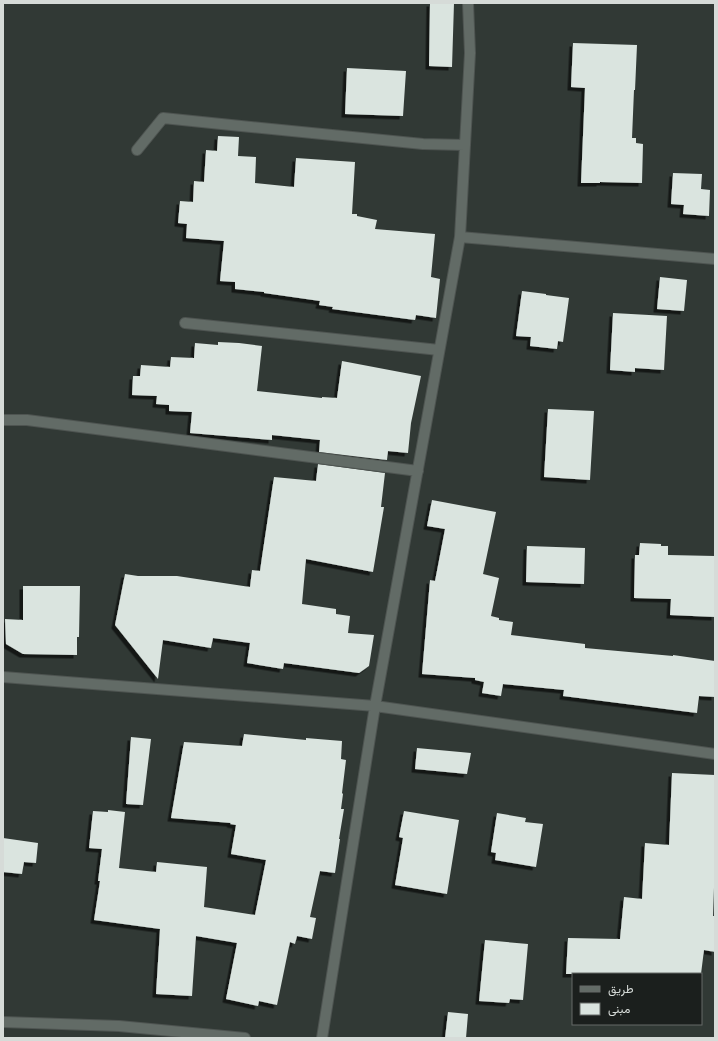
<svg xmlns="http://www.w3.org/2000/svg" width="718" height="1041" font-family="Karla,Vazirmatn,sans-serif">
<defs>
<filter id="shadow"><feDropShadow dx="-3.5" dy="3.5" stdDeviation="0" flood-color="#0009"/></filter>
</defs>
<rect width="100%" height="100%" fill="#313935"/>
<path fill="#dae4df" filter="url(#shadow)" d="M 430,3 L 454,3 L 452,67 L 429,66 Z
M 573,43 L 637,45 L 635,90 L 634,90 L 632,138 L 636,138 L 636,143 L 643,144 L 642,183 L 600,182 L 600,183 L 581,183 L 585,88 L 571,87 Z
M 347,68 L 406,71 L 403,116 L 345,114 Z
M 218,136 L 239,137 L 238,156 L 256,157 L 255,183 L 294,187 L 296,158 L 355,162 L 352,214 L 357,214 L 357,216 L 377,220 L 375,229 L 435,234 L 431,277 L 440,279 L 436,318 L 416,315 L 415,320 L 332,309 L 333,307 L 319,305 L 320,301 L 264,293 L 264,292 L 235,289 L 235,282 L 220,281 L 224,241 L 186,238 L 187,224 L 178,223 L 180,201 L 193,202 L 194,181 L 204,182 L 206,150 L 217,151 Z
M 673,173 L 702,174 L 701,189 L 710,190 L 709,216 L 683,214 L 684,205 L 671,204 Z
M 660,277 L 687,280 L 684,311 L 657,309 Z
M 522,291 L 546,294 L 546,295 L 569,298 L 563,342 L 558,341 L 557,349 L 530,346 L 531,337 L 516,336 Z
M 613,313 L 667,316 L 664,370 L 635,368 L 635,372 L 610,370 Z
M 218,342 L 239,343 L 262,346 L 257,391 L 322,398 L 322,397 L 337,398 L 342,361 L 421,376 L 411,423 L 408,453 L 388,451 L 387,460 L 319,452 L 320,440 L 272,435 L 272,440 L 190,433 L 192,412 L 169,411 L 169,405 L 156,404 L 157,396 L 132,395 L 133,376 L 140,376 L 141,365 L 170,367 L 171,357 L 194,358 L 195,343 L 218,345 Z
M 548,409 L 594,411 L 590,480 L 544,477 Z
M 318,464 L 385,473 L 381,507 L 384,507 L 373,572 L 306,559 L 302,604 L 336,609 L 336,614 L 350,616 L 348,633 L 374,635 L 369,666 L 359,673 L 284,663 L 283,669 L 247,663 L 250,643 L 213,638 L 211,648 L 163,640 L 158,679 L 115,625 L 125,574 L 138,576 L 177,576 L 250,587 L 252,570 L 260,571 L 262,557 L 274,477 L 316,481 Z
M 432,500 L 496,512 L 483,574 L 499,578 L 491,616 L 499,618 L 499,620 L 513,622 L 511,635 L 585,644 L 585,648 L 673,656 L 673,655 L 715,661 L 715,697 L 699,696 L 697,713 L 563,696 L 564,690 L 503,684 L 501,696 L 482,693 L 484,682 L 475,680 L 475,678 L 422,674 L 430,580 L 435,581 L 445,529 L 427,526 Z
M 640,543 L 661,544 L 661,546 L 668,546 L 668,555 L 715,556 L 715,617 L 670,615 L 671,599 L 634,598 L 635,555 L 639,555 Z
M 527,546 L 585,548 L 584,584 L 526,582 Z
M 23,586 L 80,586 L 79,637 L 77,637 L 77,655 L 23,654 L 6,644 L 5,619 L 23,620 Z
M 244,734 L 306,740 L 306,738 L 342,741 L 341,759 L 346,760 L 342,793 L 343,794 L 341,809 L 344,809 L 339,839 L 340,839 L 335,873 L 320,871 L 310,917 L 316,918 L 312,939 L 297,936 L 295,944 L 290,942 L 277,1005 L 259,1001 L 258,1006 L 226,999 L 237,943 L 196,936 L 192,996 L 156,994 L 160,929 L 94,920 L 100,881 L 98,881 L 102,849 L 89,848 L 93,811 L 108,812 L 108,810 L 125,812 L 119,868 L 156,872 L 157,862 L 207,867 L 204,907 L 255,915 L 266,860 L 231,854 L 236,825 L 230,824 L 231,823 L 171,818 L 184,742 L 242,746 Z
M 131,737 L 151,739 L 143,805 L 126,804 Z
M 417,748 L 471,753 L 467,774 L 415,769 Z
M 672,773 L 715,775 L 715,859 L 713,916 L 715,916 L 715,952 L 704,950 L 701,974 L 566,974 L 568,938 L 620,939 L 624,897 L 642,899 L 645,843 L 669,845 Z
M 404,811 L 459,820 L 447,894 L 395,885 L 403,838 L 399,837 Z
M 497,813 L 526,818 L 525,822 L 543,824 L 536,867 L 495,860 L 496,853 L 491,852 Z
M 3,838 L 38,843 L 36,863 L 24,862 L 22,874 L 3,872 Z
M 485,940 L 528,944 L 523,1000 L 510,999 L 509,1003 L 479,1001 Z
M 448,1012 L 468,1014 L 466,1038 L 445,1038 Z"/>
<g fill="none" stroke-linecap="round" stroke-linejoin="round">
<defs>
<path id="minor" d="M 137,150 L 163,118 L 231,125 L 423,144 L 465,145
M 460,237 L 715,259
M 185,323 L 439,350
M 3,420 L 27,420 L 418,471
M 3,677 L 375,706 L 715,754
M 3,1022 L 119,1026 L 245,1038
M 322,1038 L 375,706 L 460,237 L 470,53 L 468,3"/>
</defs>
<use href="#minor" stroke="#4e5451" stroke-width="12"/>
<use href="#minor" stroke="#626b66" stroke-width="10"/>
</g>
<rect width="718" height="1041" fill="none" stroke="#d6dbd8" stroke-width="8"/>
<rect x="572" y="973" width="130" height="52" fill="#1b1f1d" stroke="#666a68"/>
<rect x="580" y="986" width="20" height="6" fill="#626b66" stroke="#666a68"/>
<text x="608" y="993" font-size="12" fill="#d6dbd8">طريق</text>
<rect x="580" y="1003" width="20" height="12" fill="#dae4df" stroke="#666a68"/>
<text x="608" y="1013" font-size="12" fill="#d6dbd8">مبنى</text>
</svg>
